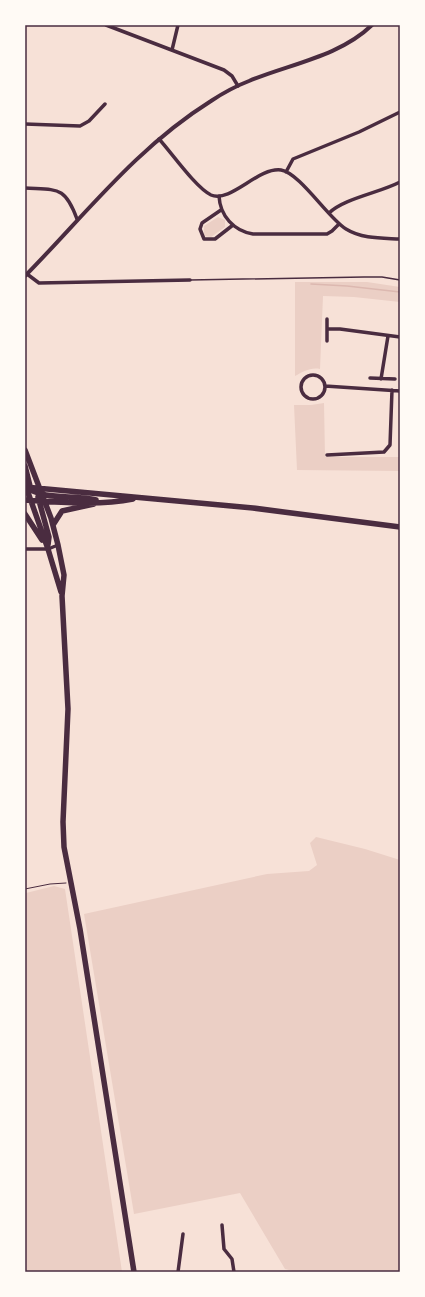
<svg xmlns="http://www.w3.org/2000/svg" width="425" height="1297" font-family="'PT Serif',serif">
<rect width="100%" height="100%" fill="#f7e1d7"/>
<path fill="#ebcfc5" d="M 218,217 L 225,220 L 225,227 L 211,237 L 204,236 L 204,226 Z
M 295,282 L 367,282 L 400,287 L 400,302 L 354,297 L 323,296 L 320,369 C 310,367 303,372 295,376 Z
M 324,403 L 325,457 L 400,457 L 400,471 L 297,470 L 294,405 L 311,405 Z
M 316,837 L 365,849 L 400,860 L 400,1272 L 297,1272 L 285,1269 L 240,1193 L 134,1214 L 84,914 L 267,874 L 309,871 L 317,865 L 310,843 Z
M 54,886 L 65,889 L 122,1272 L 25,1272 L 25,890 L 26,893 Z"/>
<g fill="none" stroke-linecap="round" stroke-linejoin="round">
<path stroke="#dcb8b0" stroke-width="1.5" d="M 311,284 L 347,286 L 400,292"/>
<path stroke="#4a2c40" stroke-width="1" d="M 25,889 L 50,884 L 66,883"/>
<path stroke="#4a2c40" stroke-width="1.5" d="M 190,280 L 364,277 L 382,277 L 400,280"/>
<path stroke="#4a2c40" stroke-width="3.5" d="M 106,25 L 224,70 L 232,76 L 238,86
M 172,50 L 178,25
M 25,124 L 80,126 L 89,121 L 105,104
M 159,139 C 171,152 196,188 211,195 C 231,203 258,167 281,170 C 300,173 328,218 346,229 C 362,239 382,238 400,239
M 286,172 L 293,159 L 359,132 L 400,112
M 25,188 C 58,190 65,186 77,219
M 219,196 C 220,216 234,231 253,234 L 327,234 L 332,231 L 339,224
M 221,210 L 202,223 L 200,229 L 204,239 L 215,239 L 233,225
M 329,213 C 345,198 379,193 400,182
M 27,274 L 39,283 L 190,280
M 327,319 L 327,341
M 327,329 L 340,329 L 400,337
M301 387a12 12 0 1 1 24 0a12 12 0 1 1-24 0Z
M 370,378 L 395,379
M 381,379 L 388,336
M 325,386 L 400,391
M 327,455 L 384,452 L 390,445 L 392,390
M 25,549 L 48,549 L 58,545
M 222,1225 L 224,1249 L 232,1259 L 234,1272
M 178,1272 L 183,1234"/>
<path stroke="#4a2c40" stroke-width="4" d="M 25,276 C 86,214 136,148 211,101 C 223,93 236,86 249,81 C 289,64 339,57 372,25"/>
<path stroke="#4a2c40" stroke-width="5.5" d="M 25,450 L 51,518 L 58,545 L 64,575 L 62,596 L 68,709 L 63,822 L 64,847 L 80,929 L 134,1272
M 25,466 L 31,490
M 25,484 L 48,549 L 61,592
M 25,487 L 253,508 L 400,527
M 26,487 C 45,501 74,494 96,500
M 38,497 L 49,537 L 48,545
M 25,500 C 60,502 98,506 133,499
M 25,514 L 42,540
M 53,525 L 62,511 L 94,504"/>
</g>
<rect width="425" height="1297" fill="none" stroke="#fffaf5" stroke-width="52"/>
<rect x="26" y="26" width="373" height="1245" fill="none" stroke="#4a2c40" stroke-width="1.5"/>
</svg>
